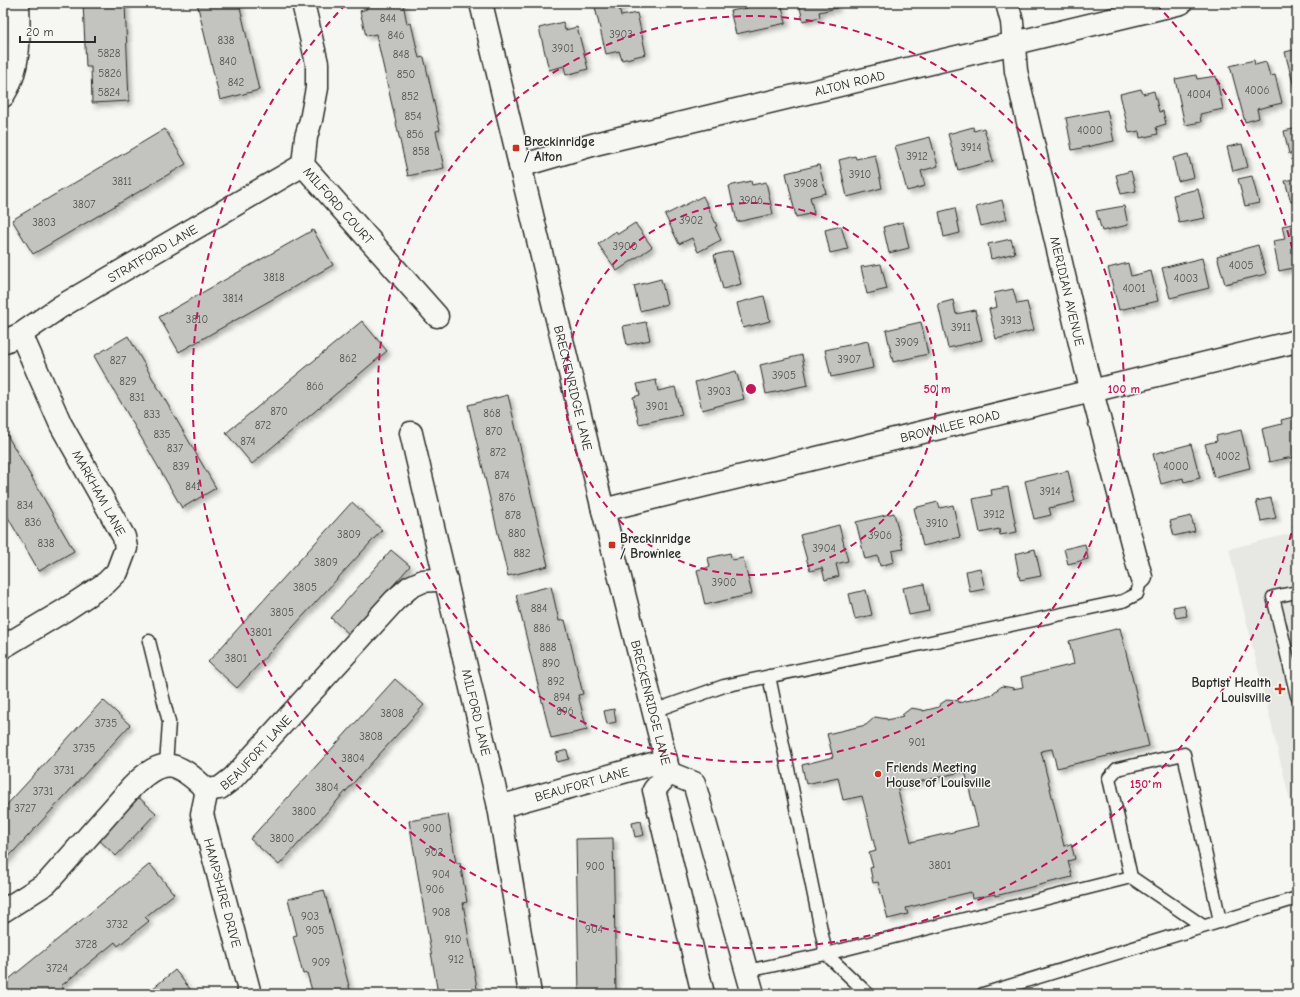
<svg xmlns="http://www.w3.org/2000/svg" width="1300" height="997" font-family="'Comic Neue',sans-serif">
<defs>
<filter id="shadow"><feDropShadow dx="3.5" dy="3.5" stdDeviation="2" flood-color="#0004"/></filter>
</defs>
<rect width="100%" height="100%" fill="#f6f6f2"/>
<filter id="ink" filterUnits="userSpaceOnUse"><feTurbulence type="fractalNoise" baseFrequency=".025" numOctaves="2"/><feDisplacementMap in="SourceGraphic" scale="8" xChannelSelector="R" yChannelSelector="G"/><feConvolveMatrix kernelMatrix="1 2 1 2 8 2 1 2 1" color-interpolation-filters="sRGB"/></filter>
<g filter="url(#ink)">
<path fill="#e7e7e3" d="M 1297,532 L 1297,830 L 1229,549 Z"/>
<path fill="#c3c3c0" stroke="#2b2b2b" fill-rule="evenodd" filter="url(#shadow)" d="M 83,3 L 125,3 L 129,101 L 92,103 L 91,67 L 86,67 Z
M 197,3 L 239,3 L 259,90 L 220,100 Z
M 365,3 L 403,3 L 407,24 L 411,23 L 419,58 L 424,57 L 440,130 L 436,131 L 444,168 L 408,176 L 376,34 L 366,36 L 360,11 L 367,9 Z
M 594,3 L 624,3 L 624,6 L 619,7 L 621,16 L 637,13 L 646,54 L 622,60 L 619,51 L 606,54 Z
M 746,3 L 781,3 L 786,23 L 736,34 L 730,11 L 747,8 Z
M 799,3 L 835,3 L 837,8 L 819,12 L 820,17 L 803,21 Z
M 563,22 L 565,30 L 577,27 L 588,69 L 566,75 L 564,66 L 549,70 L 539,28 Z
M 1297,49 L 1297,91 L 1295,91 L 1285,52 Z
M 1254,60 L 1255,65 L 1266,62 L 1270,76 L 1275,75 L 1282,103 L 1257,109 L 1259,118 L 1245,122 L 1230,66 Z
M 1196,75 L 1197,79 L 1216,76 L 1223,109 L 1200,114 L 1201,122 L 1185,125 L 1175,79 Z
M 1141,89 L 1143,94 L 1154,91 L 1159,112 L 1163,111 L 1166,124 L 1156,127 L 1158,134 L 1140,138 L 1139,131 L 1129,133 L 1120,94 Z
M 1107,110 L 1114,141 L 1072,150 L 1066,118 Z
M 973,127 L 974,131 L 984,128 L 993,161 L 958,170 L 948,134 Z
M 1297,128 L 1297,153 L 1289,154 L 1284,131 Z
M 165,129 L 186,164 L 33,254 L 12,220 Z
M 930,137 L 938,166 L 921,171 L 925,186 L 907,191 L 895,146 Z
M 1242,144 L 1248,167 L 1233,171 L 1227,147 Z
M 1188,154 L 1194,177 L 1178,181 L 1173,158 Z
M 875,155 L 882,188 L 847,197 L 839,160 L 855,156 L 856,159 Z
M 819,165 L 826,193 L 810,197 L 814,213 L 796,217 L 786,173 Z
M 1131,171 L 1136,191 L 1121,194 L 1116,175 Z
M 1252,176 L 1259,203 L 1245,206 L 1238,179 Z
M 1297,178 L 1297,201 L 1291,202 L 1285,181 Z
M 751,181 L 752,185 L 766,182 L 773,214 L 737,222 L 729,186 Z
M 1198,189 L 1205,218 L 1179,223 L 1173,195 Z
M 703,196 L 717,226 L 715,227 L 721,240 L 698,252 L 692,238 L 679,244 L 665,215 Z
M 1002,200 L 1007,219 L 981,226 L 976,207 Z
M 1124,206 L 1128,225 L 1102,231 L 1096,211 Z
M 955,208 L 960,233 L 944,237 L 939,212 Z
M 903,222 L 909,248 L 889,253 L 883,227 Z
M 635,223 L 652,247 L 617,271 L 598,244 L 616,231 L 618,234 Z
M 1297,223 L 1297,267 L 1279,271 L 1273,241 L 1285,239 L 1282,226 Z
M 841,226 L 848,249 L 830,253 L 825,230 Z
M 313,230 L 333,265 L 179,352 L 159,317 Z
M 1011,239 L 1015,253 L 991,259 L 988,244 Z
M 1258,245 L 1266,274 L 1225,284 L 1217,256 Z
M 732,251 L 741,284 L 723,289 L 714,255 Z
M 1202,258 L 1209,288 L 1170,298 L 1162,268 Z
M 1128,263 L 1131,276 L 1151,271 L 1158,301 L 1119,310 L 1108,268 Z
M 881,264 L 887,289 L 867,294 L 861,267 Z
M 661,279 L 667,304 L 640,311 L 634,286 Z
M 1013,289 L 1017,304 L 1027,302 L 1034,330 L 996,339 L 989,309 L 997,307 L 994,293 Z
M 764,296 L 770,321 L 743,328 L 737,303 Z
M 953,300 L 956,314 L 975,310 L 982,340 L 948,348 L 938,304 Z
M 362,321 L 387,351 L 252,464 L 226,433 Z
M 646,322 L 650,340 L 627,345 L 623,326 Z
M 921,322 L 928,354 L 893,362 L 886,330 Z
M 128,336 L 216,488 L 182,508 L 94,356 Z
M 868,341 L 873,368 L 831,377 L 825,350 Z
M 802,355 L 808,385 L 766,394 L 760,365 Z
M 736,371 L 744,399 L 702,410 L 695,382 Z
M 656,380 L 658,391 L 675,387 L 682,415 L 639,424 L 633,397 L 640,395 L 637,384 Z
M 508,395 L 548,566 L 508,576 L 468,405 Z
M 1297,416 L 1297,456 L 1269,462 L 1262,429 L 1282,424 L 1281,420 Z
M 3,428 L 74,551 L 39,571 L 3,509 Z
M 1241,430 L 1250,468 L 1214,477 L 1205,444 L 1217,441 L 1216,436 Z
M 1191,444 L 1200,478 L 1184,482 L 1183,478 L 1161,484 L 1153,454 Z
M 1068,471 L 1075,502 L 1049,508 L 1051,515 L 1034,519 L 1025,481 Z
M 1008,487 L 1017,532 L 1000,535 L 999,529 L 980,533 L 973,499 L 992,495 L 991,490 Z
M 1271,498 L 1276,518 L 1261,521 L 1256,501 Z
M 352,502 L 382,530 L 237,688 L 208,662 Z
M 938,502 L 940,508 L 953,505 L 960,537 L 923,546 L 914,508 Z
M 894,513 L 903,549 L 892,551 L 894,562 L 880,566 L 878,556 L 865,559 L 856,522 Z
M 1191,516 L 1195,531 L 1174,536 L 1170,521 Z
M 839,525 L 848,561 L 836,564 L 839,576 L 825,580 L 822,568 L 810,571 L 800,535 Z
M 1085,544 L 1088,559 L 1068,564 L 1064,549 Z
M 1035,549 L 1041,576 L 1020,580 L 1015,554 Z
M 391,550 L 410,566 L 350,635 L 331,618 Z
M 730,553 L 732,560 L 743,558 L 752,594 L 705,605 L 697,570 L 710,567 L 708,558 Z
M 980,568 L 985,589 L 970,592 L 966,571 Z
M 924,584 L 929,611 L 909,615 L 903,588 Z
M 551,586 L 559,621 L 565,620 L 583,694 L 578,695 L 587,730 L 551,738 L 516,595 Z
M 866,590 L 872,615 L 855,619 L 849,594 Z
M 1184,605 L 1187,616 L 1176,618 L 1173,607 Z
M 1120,628 L 1149,746 L 1057,768 L 1052,749 L 1041,751 L 1064,846 L 1071,844 L 1075,859 L 1068,861 L 1072,877 L 995,896 L 995,894 L 972,899 L 971,892 L 906,908 L 908,914 L 888,919 L 878,882 L 873,883 L 870,868 L 873,867 L 869,853 L 876,851 L 862,796 L 843,800 L 838,777 L 806,784 L 802,765 L 833,757 L 827,734 L 866,725 L 875,717 L 887,719 L 887,720 L 903,716 L 902,715 L 911,708 L 923,710 L 923,711 L 939,707 L 939,705 L 948,699 L 959,701 L 959,703 L 993,694 L 993,693 L 1002,686 L 1013,688 L 1013,689 L 1023,687 L 1021,677 L 1074,664 L 1069,641 ZM 965,771 L 978,826 L 911,842 L 897,787 Z
M 395,679 L 424,705 L 279,865 L 250,839 Z
M 103,700 L 130,725 L 3,863 L 3,809 Z
M 614,709 L 616,722 L 607,724 L 604,711 Z
M 567,750 L 569,759 L 557,762 L 556,753 Z
M 136,795 L 156,813 L 116,856 L 97,838 Z
M 448,814 L 456,863 L 460,863 L 467,902 L 463,903 L 478,994 L 438,994 L 409,821 Z
M 641,821 L 644,835 L 635,837 L 632,823 Z
M 613,838 L 616,994 L 579,994 L 576,839 Z
M 150,864 L 174,894 L 145,917 L 149,921 L 118,946 L 115,942 L 61,986 L 64,989 L 58,994 L 3,994 L 3,984 Z
M 324,890 L 351,994 L 313,994 L 307,973 L 303,974 L 293,936 L 297,935 L 288,899 Z
M 175,970 L 194,994 L 146,994 Z"/>
<g fill="none" stroke-linecap="round" stroke-linejoin="round">
<defs>
<path id="lane" d="M 1297,592 L 1273,597 L 1297,696
M 149,641 L 169,722 L 166,765
M 653,711 L 724,686 L 1123,601 L 1137,594 L 1141,577
M 1131,877 L 1109,778 L 1117,769 L 1184,754 L 1220,921
M 826,954 L 1131,877 L 1203,926
M 826,954 L 868,994
M 747,971 L 826,954 L 769,676
M 983,994 L 1297,898"/>
<g id="street">
<path id="s1" d="M 303,3 L 317,63 L 317,88 L 311,120 L 306,137 L 303,165 L 437,316"/>
<path id="s2" d="M 1007,3 L 1012,22 L 1016,71 L 1086,369 L 1141,577"/>
<path d="M 3,96 C 21,68 19,35 18,3"/>
<path id="s3" d="M 520,166 L 599,143 L 1181,3"/>
<path id="s4" d="M 3,342 L 21,334 L 60,307 L 303,165"/>
<path id="s5" d="M 411,433 L 499,807 L 530,994"/>
<path id="s6" d="M 603,510 L 1297,341"/>
<path d="M 3,647 L 65,610 L 106,583 L 117,572 L 126,548 L 124,537 L 61,425 L 21,334"/>
<path id="s7" d="M 207,790 L 202,814 L 250,994"/>
<path id="s8" d="M 499,807 L 666,760"/>
<path id="s9" d="M 3,911 L 47,883 L 132,787 C 164,755 176,761 207,790 L 220,788 L 233,778 L 395,600 L 410,587 L 423,581 L 446,579"/>
</g>
<g id="secondary">
<path id="s10" d="M 481,3 L 603,510 L 669,773"/>
<path d="M 669,773 L 694,783 L 753,994"/>
<path d="M 669,773 L 654,790 L 703,994"/>
</g>
</defs>
<use href="#lane" stroke="#2b2b2b" stroke-width="15"/>
<use href="#street" stroke="#2b2b2b" stroke-width="25"/>
<use href="#secondary" stroke="#2b2b2b" stroke-width="25"/>
<use href="#lane" stroke="#f6f6f2" stroke-width="12"/>
<use href="#street" stroke="#f6f6f2" stroke-width="22"/>
<use href="#secondary" stroke="#f6f6f2" stroke-width="22"/>
</g>
</g>
<g fill="none" stroke="#c2185b" stroke-width="2" stroke-dasharray="7 5">
<circle cx="751" cy="389" r="186"/>
<circle cx="751" cy="389" r="373"/>
<path d="M1297 510A559 559 0 1 1 346 4M1156 4A559 559 0 0 1 1297 268"/>
</g>
<g fill="#c8321e" stroke="#f6f6f2" stroke-width="1.5">
<rect x="512" y="144" width="8" height="8" rx="2"/>
<rect x="608" y="541" width="8" height="8" rx="2"/>
<path d="M1278 683h4v4h4v4h-4v4h-4v-4h-4v-4h4z"/>
<circle cx="878" cy="774" r="4"/>
</g>
<g text-anchor="middle" dominant-baseline="central" stroke-width="3" stroke-linejoin="round" paint-order="stroke">
<g font-size="11" fill="#515150">
<text x="388" y="18">844</text>
<text x="621" y="34">3903</text>
<text x="396" y="35">846</text>
<text x="226" y="40">838</text>
<text x="563" y="48">3901</text>
<text x="109" y="53">5828</text>
<text x="401" y="54">848</text>
<text x="228" y="61">840</text>
<text x="110" y="73">5826</text>
<text x="406" y="74">850</text>
<text x="236" y="82">842</text>
<text x="1257" y="90">4006</text>
<text x="109" y="92">5824</text>
<text x="1199" y="94">4004</text>
<text x="410" y="96">852</text>
<text x="413" y="116">854</text>
<text x="1090" y="130">4000</text>
<text x="415" y="134">856</text>
<text x="971" y="147">3914</text>
<text x="421" y="151">858</text>
<text x="917" y="156">3912</text>
<text x="860" y="174">3910</text>
<text x="122" y="181">3811</text>
<text x="806" y="183">3908</text>
<text x="751" y="200">3906</text>
<text x="84" y="204">3807</text>
<text x="691" y="220">3902</text>
<text x="44" y="222">3803</text>
<text x="625" y="246">3900</text>
<text x="1241" y="265">4005</text>
<text x="274" y="277">3818</text>
<text x="1186" y="278">4003</text>
<text x="1134" y="288">4001</text>
<text x="233" y="298">3814</text>
<text x="197" y="319">3810</text>
<text x="1011" y="320">3913</text>
<text x="961" y="327">3911</text>
<text x="907" y="342">3909</text>
<text x="348" y="358">862</text>
<text x="849" y="359">3907</text>
<text x="118" y="360">827</text>
<text x="784" y="375">3905</text>
<text x="128" y="381">829</text>
<text x="315" y="386">866</text>
<text x="719" y="391">3903</text>
<text x="137" y="397">831</text>
<text x="657" y="406">3901</text>
<text x="279" y="411">870</text>
<text x="492" y="413">868</text>
<text x="152" y="414">833</text>
<text x="263" y="425">872</text>
<text x="494" y="431">870</text>
<text x="162" y="434">835</text>
<text x="248" y="441">874</text>
<text x="175" y="448">837</text>
<text x="498" y="452">872</text>
<text x="1228" y="456">4002</text>
<text x="181" y="466">839</text>
<text x="1176" y="466">4000</text>
<text x="502" y="475">874</text>
<text x="193" y="486">841</text>
<text x="1050" y="491">3914</text>
<text x="507" y="497">876</text>
<text x="25" y="505">834</text>
<text x="994" y="514">3912</text>
<text x="513" y="515">878</text>
<text x="33" y="522">836</text>
<text x="937" y="523">3910</text>
<text x="517" y="533">880</text>
<text x="349" y="534">3809</text>
<text x="880" y="535">3906</text>
<text x="46" y="543">838</text>
<text x="824" y="548">3904</text>
<text x="522" y="553">882</text>
<text x="326" y="562">3809</text>
<text x="724" y="582">3900</text>
<text x="305" y="587">3805</text>
<text x="539" y="608">884</text>
<text x="282" y="612">3805</text>
<text x="542" y="628">886</text>
<text x="261" y="632">3801</text>
<text x="548" y="647">888</text>
<text x="236" y="658">3801</text>
<text x="551" y="663">890</text>
<text x="556" y="681">892</text>
<text x="562" y="697">894</text>
<text x="565" y="711">896</text>
<text x="392" y="713">3808</text>
<text x="106" y="723">3735</text>
<text x="371" y="736">3808</text>
<text x="917" y="742">901</text>
<text x="84" y="748">3735</text>
<text x="353" y="758">3804</text>
<text x="64" y="770">3731</text>
<text x="327" y="787">3804</text>
<text x="43" y="791">3731</text>
<text x="25" y="808">3727</text>
<text x="304" y="811">3800</text>
<text x="432" y="828">900</text>
<text x="282" y="838">3800</text>
<text x="434" y="852">902</text>
<text x="940" y="865">3801</text>
<text x="595" y="866">900</text>
<text x="441" y="874">904</text>
<text x="435" y="889">906</text>
<text x="441" y="912">908</text>
<text x="310" y="916">903</text>
<text x="117" y="924">3732</text>
<text x="594" y="929">904</text>
<text x="315" y="930">905</text>
<text x="453" y="939">910</text>
<text x="86" y="944">3728</text>
<text x="456" y="959">912</text>
<text x="321" y="962">909</text>
<text x="57" y="968">3724</text>
</g>
<g font-size="13" fill="#2b2b2b" stroke="#f6f6f2">
<text stroke="none"><textPath href="#s3" startOffset="340">ALTON ROAD</textPath></text>
<text stroke="none"><textPath href="#s1" startOffset="219">MILFORD COURT</textPath></text>
<text stroke="none"><textPath href="#s4" startOffset="174">STRATFORD LANE</textPath></text>
<text stroke="none"><textPath href="#s2" startOffset="295">MERIDIAN AVENUE</textPath></text>
<text stroke="none"><textPath href="#s10" startOffset="396">BRECKENRIDGE LANE</textPath></text>
<text stroke="none"><textPath href="#s6" startOffset="357">BROWNLEE ROAD</textPath></text>
<text transform="translate(99 493) rotate(61)">MARKHAM LANE</text>
<text stroke="none"><textPath href="#s10" startOffset="720">BRECKENRIDGE LANE</textPath></text>
<text stroke="none"><textPath href="#s5" startOffset="287">MILFORD LANE</textPath></text>
<text stroke="none"><textPath href="#s9" startOffset="334">BEAUFORT LANE</textPath></text>
<text stroke="none"><textPath href="#s8" startOffset="86">BEAUFORT LANE</textPath></text>
<text stroke="none"><textPath href="#s7" startOffset="106">HAMPSHIRE DRIVE</textPath></text>
</g>
<g font-size="13" font-weight="bold" fill="#2b2b2b" stroke="#f6f6f2" text-anchor="start">
<text x="524" y="141">Breckinridge<tspan x="524" dy="15">/ Alton</tspan></text>
<text x="620" y="538">Breckinridge<tspan x="620" dy="15">/ Brownlee</tspan></text>
<text x="1271" y="682" text-anchor="end">Baptist Health<tspan x="1271" dy="15">Louisville</tspan></text>
<text x="886" y="767">Friends Meeting<tspan x="886" dy="15">House of Louisville</tspan></text>
</g>
</g>
<circle cx="751" cy="389" r="6" fill="#c2185b" stroke="#f6f6f2" stroke-width="2"/>
<g font-size="12" text-anchor="middle" font-weight="bold" fill="#c2185b" stroke="#f6f6f2" stroke-width="3" stroke-linejoin="round" paint-order="stroke">
<text x="937" y="393">50 m</text>
<text x="1124" y="393">100 m</text>
<text x="1146" y="788">150 m</text>
</g>
<rect width="1300" height="997" fill="none" stroke="#f6f6f2" stroke-width="16"/>
<rect x="8" y="8" width="1284" height="981" fill="none" stroke="#2b2b2b" stroke-width="1.5" filter="url(#ink)"/>
<path d="M20 36v6h75v-6" fill="none" stroke="#2b2b2b" stroke-width="2"/>
<text x="26" y="36" font-size="12" fill="#2b2b2b" stroke="#f6f6f2" stroke-width="3" paint-order="stroke">20 m</text>
</svg>
